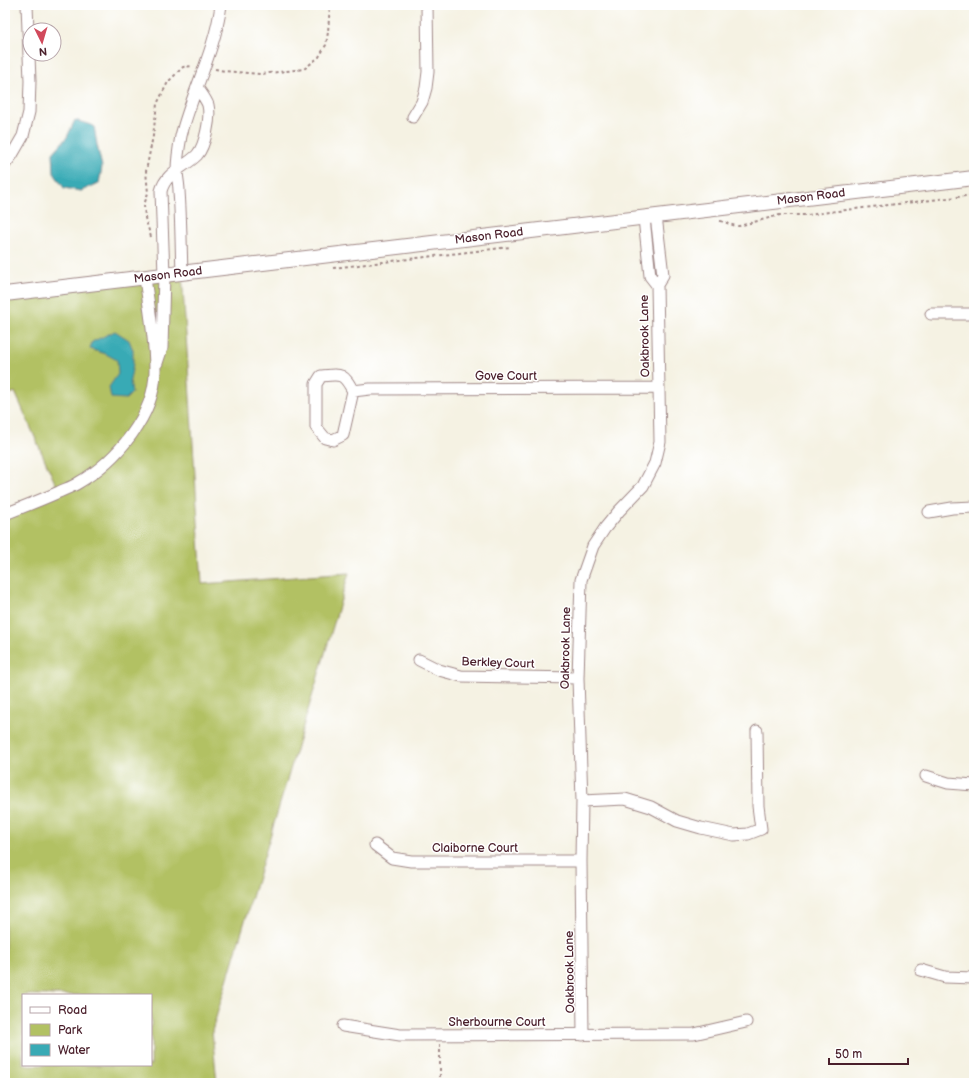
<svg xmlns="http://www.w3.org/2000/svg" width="979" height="1088" font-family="'Balsamiq Sans',sans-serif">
<rect width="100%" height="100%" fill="#fff"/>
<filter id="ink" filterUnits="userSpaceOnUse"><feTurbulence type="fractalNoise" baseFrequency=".025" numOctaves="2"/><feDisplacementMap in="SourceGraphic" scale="8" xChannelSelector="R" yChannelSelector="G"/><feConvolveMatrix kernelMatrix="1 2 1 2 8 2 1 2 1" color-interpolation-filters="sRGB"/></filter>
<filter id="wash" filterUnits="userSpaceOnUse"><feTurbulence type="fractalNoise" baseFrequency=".012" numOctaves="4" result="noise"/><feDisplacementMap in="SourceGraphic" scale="16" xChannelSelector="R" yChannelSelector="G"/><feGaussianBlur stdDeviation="0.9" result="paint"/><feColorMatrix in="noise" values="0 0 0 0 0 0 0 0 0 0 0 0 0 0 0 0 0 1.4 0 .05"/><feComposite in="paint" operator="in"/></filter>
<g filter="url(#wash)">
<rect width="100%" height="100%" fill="#f5f2e3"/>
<path fill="#b2c163" stroke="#7e7047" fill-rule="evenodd" d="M 182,273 L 202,584 L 349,573 L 212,1031 L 217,1083 L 5,1083 L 5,514 L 59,492 L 15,392 L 5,396 L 5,294 ZM 23,995 L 151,995 L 151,1065 L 23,1065 Z"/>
<path fill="#39aab5" stroke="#426470" d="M 75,120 L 94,126 L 97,145 L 102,167 L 99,183 L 81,191 L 64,188 L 54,173 L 53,153 L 67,137 Z
M 115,331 L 129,340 L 133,350 L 133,364 L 130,380 L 132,393 L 126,399 L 111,398 L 109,387 L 118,374 L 117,360 L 106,354 L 90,349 L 92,342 Z"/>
</g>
<g filter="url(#ink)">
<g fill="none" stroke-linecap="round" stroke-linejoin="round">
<defs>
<path id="minor" d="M 413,117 L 422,102 L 426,88 L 428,72 L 427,5
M 5,164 L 12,155 L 23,136 L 29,112 L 30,81 L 27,5
M 644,218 L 650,276 L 657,285
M 182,273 C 181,246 181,218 179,191 C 179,184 177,177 177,170 C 177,159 179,147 181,136 C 192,92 215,51 221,5
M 931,314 L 974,314
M 157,363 L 162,348 L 164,275 L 161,191 C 166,172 184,168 197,155 C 205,146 211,118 208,105 C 206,99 200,92 197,87
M 353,391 L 343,435 L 333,440 L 325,438 L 316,427 L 316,384 L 321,376 C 342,374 343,373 353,391 L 370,389 L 659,388
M 929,512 L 952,508 L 974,507
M 5,514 C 23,507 41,500 59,492 C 65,489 72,487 78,483 C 116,461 156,415 155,369 C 155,339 149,308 145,278
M 419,660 L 439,670 L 461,676 L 578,678
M 926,776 L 948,783 L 974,785
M 582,801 L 625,799 L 651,807 L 677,821 L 701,828 L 734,835 L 748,834 L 761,829 L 758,806 L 757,731
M 375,845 L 392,858 L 411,861 L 581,861
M 921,970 L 945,977 L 974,978
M 343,1026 L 400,1035 L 694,1034 L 746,1022
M 583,1035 L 581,861 L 582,801 L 578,678 L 581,580 L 593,546 L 605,528 L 619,511 L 643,486 L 655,463 L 660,442 L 657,285 L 663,275 L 656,216"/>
<path id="major" d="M 5,294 L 974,178"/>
</defs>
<use href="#minor" stroke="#a08887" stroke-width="13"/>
<use href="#major" stroke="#a08887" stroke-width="16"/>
<path stroke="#a08887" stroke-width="2" stroke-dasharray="3 3" stroke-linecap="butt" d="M 215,69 L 225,71 L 261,74 L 304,69 L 319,57 L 326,45 L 328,32 L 330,5
M 720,221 C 727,222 732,226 739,226 L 780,215 L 808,215 L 829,212 L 974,195
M 151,237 L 145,218 L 144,205 L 148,193 L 146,171 L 153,136 L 157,104 L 168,82 L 183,67 L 193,66
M 333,268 L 510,247
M 440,1083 L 440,1044"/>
<use href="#minor" stroke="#fff" stroke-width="11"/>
<use href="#major" stroke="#fff" stroke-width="14"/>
</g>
</g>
<g text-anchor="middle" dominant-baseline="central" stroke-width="3" stroke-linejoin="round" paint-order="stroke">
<g font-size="12" fill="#4a1f2b" stroke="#fff">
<text transform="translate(811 197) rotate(-7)">Mason Road</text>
<text transform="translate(489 236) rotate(-7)">Mason Road</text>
<text transform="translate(168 275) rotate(-7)">Mason Road</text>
<text transform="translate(645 336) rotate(-91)">Oakbrook Lane</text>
<text x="506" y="376">Gove Court</text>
<text transform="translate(566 648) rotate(-89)">Oakbrook Lane</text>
<text transform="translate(498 663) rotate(2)">Berkley Court</text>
<text x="475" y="848">Claiborne Court</text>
<text transform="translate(570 972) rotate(-91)">Oakbrook Lane</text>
<text x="497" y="1022">Sherbourne Court</text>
</g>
</g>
<rect width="979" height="1088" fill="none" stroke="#fff" stroke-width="20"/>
<rect x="22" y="994" width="130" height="72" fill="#ffffff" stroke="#b7a5aa"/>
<rect x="30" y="1007" width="20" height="6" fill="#ffffff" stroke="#b7a5aa"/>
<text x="58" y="1014" font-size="12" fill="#4a1f2b">Road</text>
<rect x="30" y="1024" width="20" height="12" fill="#b2c163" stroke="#b7a5aa"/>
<text x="58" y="1034" font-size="12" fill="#4a1f2b">Park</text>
<rect x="30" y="1044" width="20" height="12" fill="#39aab5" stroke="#b7a5aa"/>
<text x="58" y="1054" font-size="12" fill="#4a1f2b">Water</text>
<g transform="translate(42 42) rotate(175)"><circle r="19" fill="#ffffff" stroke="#b7a5aa"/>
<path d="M0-3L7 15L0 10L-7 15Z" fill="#d1495b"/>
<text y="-6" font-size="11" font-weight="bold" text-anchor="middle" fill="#4a1f2b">N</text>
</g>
<path d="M829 1058v6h79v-6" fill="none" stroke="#4a1f2b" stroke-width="2"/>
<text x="835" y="1058" font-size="12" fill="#4a1f2b" stroke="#ffffff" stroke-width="3" paint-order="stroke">50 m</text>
</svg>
